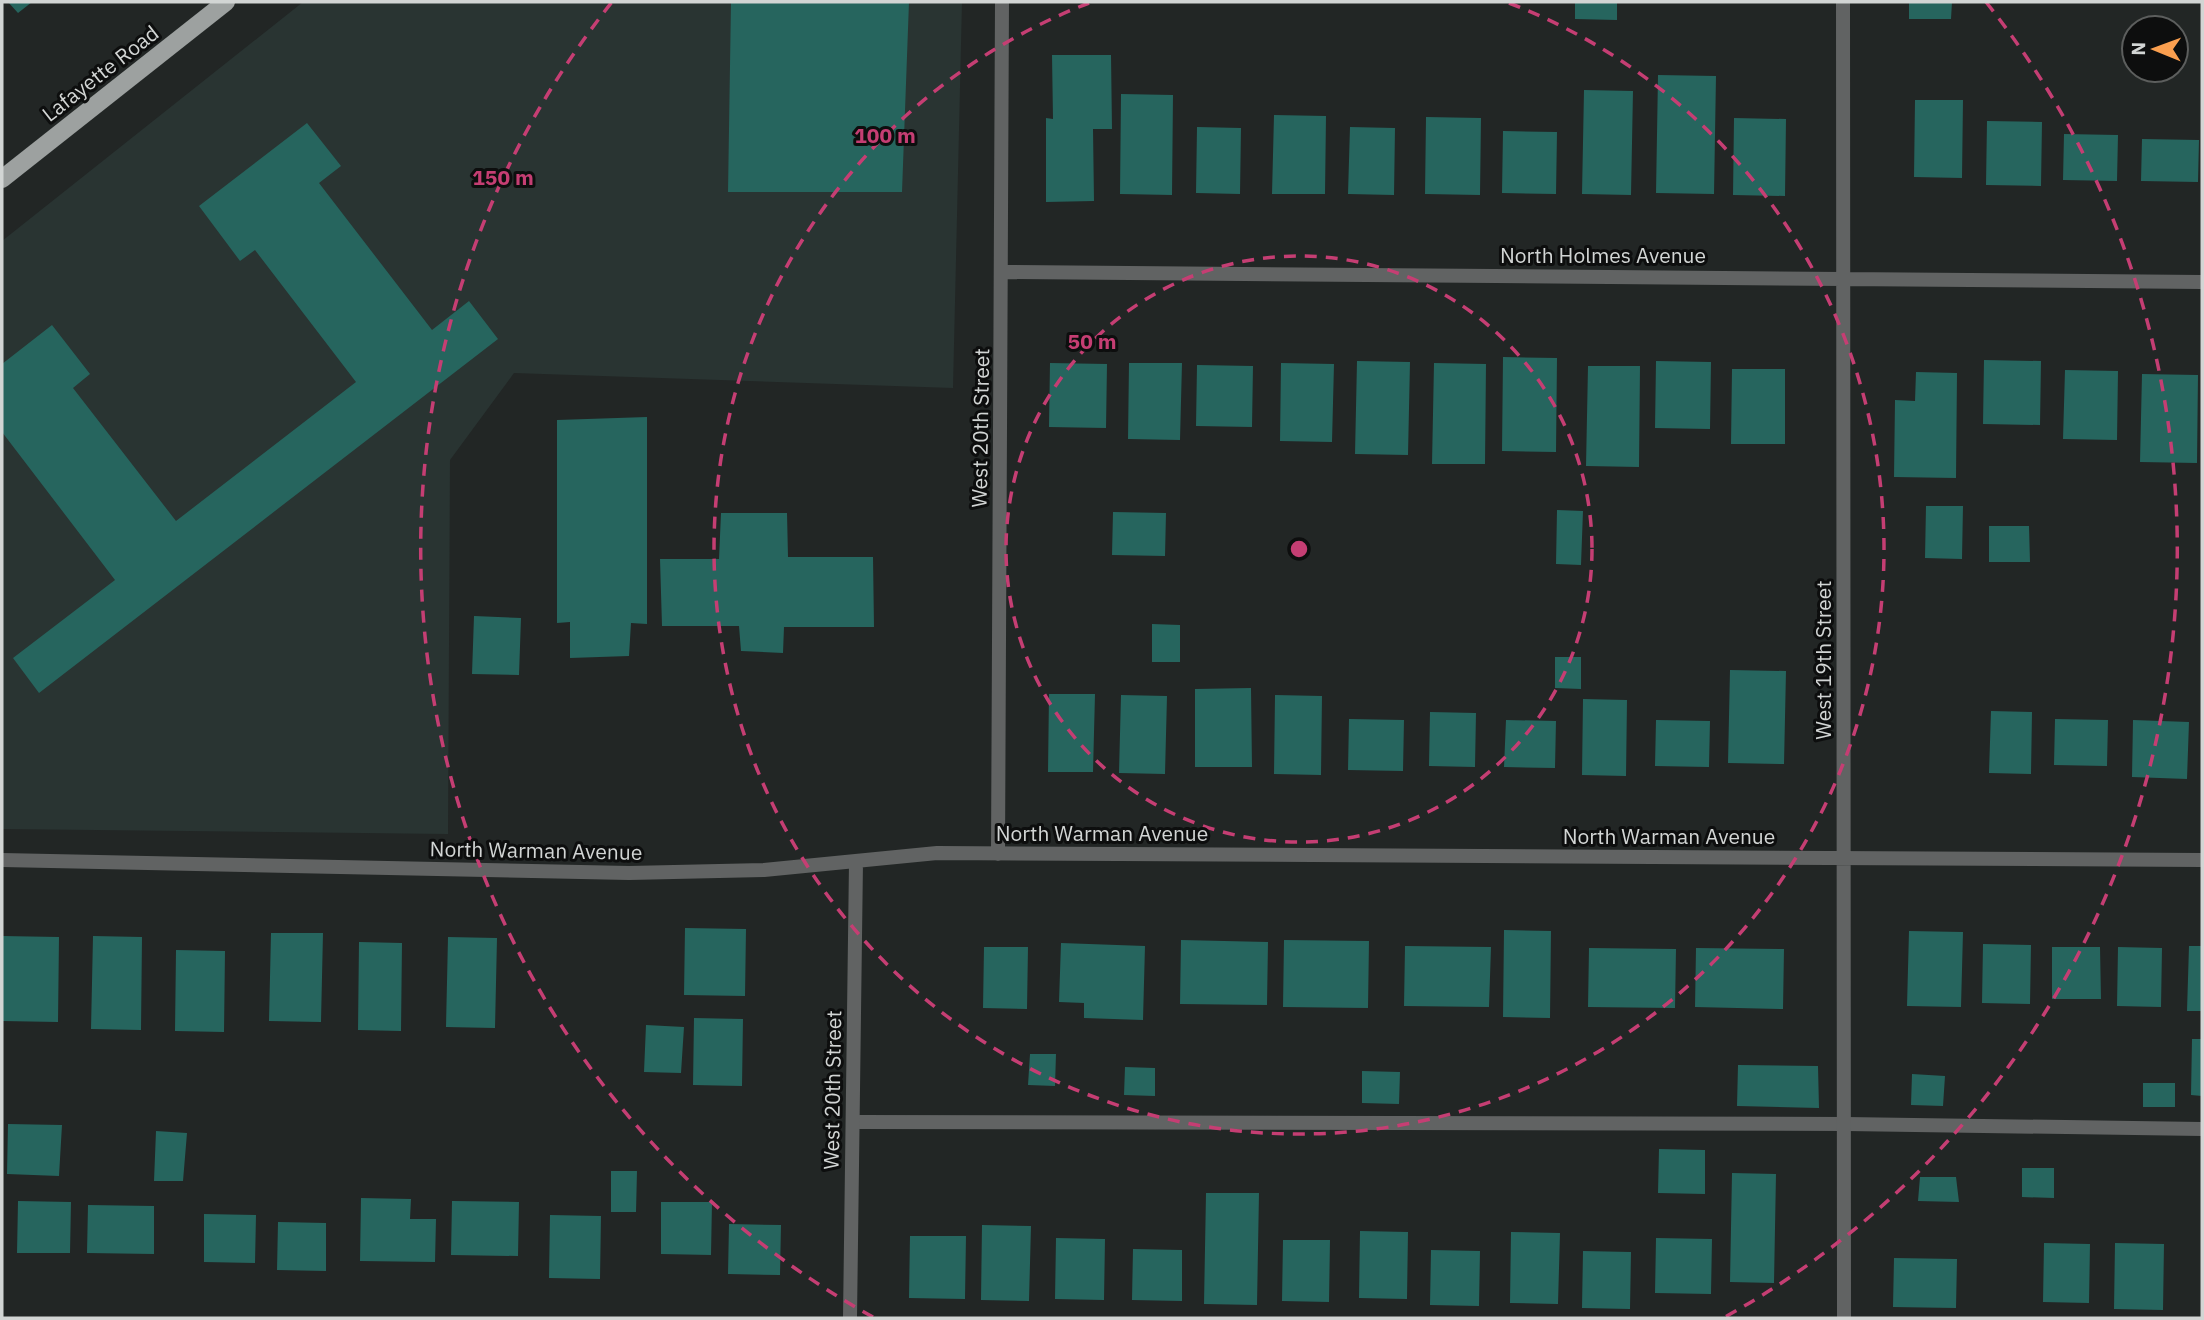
<svg xmlns="http://www.w3.org/2000/svg" width="2204" height="1320" font-family="'IBM Plex Sans',sans-serif">
<rect width="100%" height="100%" fill="#222625"/>
<path fill="#293432" d="M 303,2 L 962,2 L 953,388 L 514,373 L 450,460 L 448,834 L 2,829 L 2,241 Z"/>
<path fill="#26655e" d="M 8,2 L 32,2 L 18,13 Z
M 731,2 L 909,2 L 902,192 L 728,192 Z
M 1575,2 L 1617,2 L 1617,20 L 1575,19 Z
M 1909,2 L 1952,2 L 1951,19 L 1909,19 Z
M 1052,55 L 1111,55 L 1112,129 L 1093,129 L 1094,201 L 1046,202 L 1046,118 L 1053,119 Z
M 1658,75 L 1716,76 L 1714,194 L 1656,193 Z
M 1584,90 L 1633,91 L 1631,195 L 1582,194 Z
M 1121,94 L 1173,95 L 1172,195 L 1120,194 Z
M 1915,100 L 1963,100 L 1962,178 L 1914,177 Z
M 1274,115 L 1326,116 L 1325,194 L 1272,194 Z
M 1426,117 L 1481,118 L 1480,195 L 1425,194 Z
M 1734,118 L 1786,119 L 1785,196 L 1733,195 Z
M 1987,121 L 2042,122 L 2041,186 L 1986,185 Z
M 307,123 L 341,166 L 319,183 L 432,330 L 469,301 L 498,339 L 39,693 L 13,658 L 115,580 L 2,432 L 2,364 L 52,325 L 90,374 L 73,388 L 176,521 L 356,382 L 255,250 L 240,261 L 199,206 Z
M 1197,127 L 1241,128 L 1240,194 L 1196,193 Z
M 1350,127 L 1395,128 L 1394,195 L 1348,194 Z
M 1503,131 L 1557,132 L 1556,194 L 1502,193 Z
M 2064,134 L 2118,135 L 2117,181 L 2063,180 Z
M 2142,139 L 2199,140 L 2198,182 L 2141,181 Z
M 1503,357 L 1557,358 L 1556,452 L 1502,451 Z
M 1984,360 L 2041,361 L 2040,425 L 1983,424 Z
M 1357,361 L 1410,362 L 1408,455 L 1355,454 Z
M 1656,361 L 1711,362 L 1710,429 L 1655,428 Z
M 1050,363 L 1107,364 L 1106,428 L 1049,427 Z
M 1129,363 L 1182,363 L 1180,440 L 1128,439 Z
M 1281,363 L 1334,364 L 1332,442 L 1280,441 Z
M 1434,363 L 1486,364 L 1485,464 L 1432,464 Z
M 1197,365 L 1253,366 L 1252,427 L 1196,426 Z
M 1588,366 L 1640,366 L 1639,467 L 1586,466 Z
M 1732,369 L 1785,369 L 1785,444 L 1731,444 Z
M 2065,370 L 2118,371 L 2117,440 L 2063,439 Z
M 1916,372 L 1957,373 L 1956,478 L 1894,477 L 1895,400 L 1915,401 Z
M 2142,374 L 2198,375 L 2197,463 L 2140,462 Z
M 647,417 L 647,624 L 631,623 L 629,656 L 570,658 L 570,622 L 557,623 L 557,420 Z
M 1926,506 L 1963,506 L 1962,559 L 1925,558 Z
M 1557,510 L 1583,511 L 1581,565 L 1556,564 Z
M 1113,512 L 1166,513 L 1165,556 L 1112,555 Z
M 721,513 L 787,513 L 788,557 L 873,557 L 874,627 L 784,627 L 783,653 L 741,651 L 739,626 L 662,626 L 660,559 L 719,559 Z
M 1989,526 L 2029,526 L 2030,562 L 1989,562 Z
M 474,616 L 521,618 L 519,675 L 472,674 Z
M 1152,624 L 1180,625 L 1180,662 L 1152,662 Z
M 1555,657 L 1581,657 L 1581,689 L 1555,688 Z
M 1730,670 L 1786,671 L 1784,764 L 1728,763 Z
M 1251,688 L 1252,767 L 1195,767 L 1195,689 Z
M 1049,694 L 1095,694 L 1093,772 L 1048,772 Z
M 1121,695 L 1167,696 L 1165,774 L 1119,773 Z
M 1275,695 L 1322,696 L 1321,775 L 1274,774 Z
M 1583,699 L 1627,700 L 1626,776 L 1582,775 Z
M 1991,711 L 2032,712 L 2031,774 L 1989,773 Z
M 1430,712 L 1476,713 L 1475,767 L 1429,766 Z
M 1349,719 L 1404,720 L 1403,771 L 1348,770 Z
M 2055,719 L 2108,720 L 2107,766 L 2054,765 Z
M 1506,720 L 1556,721 L 1555,768 L 1504,767 Z
M 1656,720 L 1710,721 L 1709,767 L 1655,766 Z
M 2133,720 L 2189,722 L 2187,779 L 2132,777 Z
M 685,928 L 746,929 L 745,996 L 684,995 Z
M 1504,930 L 1551,931 L 1550,1018 L 1503,1017 Z
M 1909,931 L 1963,932 L 1961,1007 L 1907,1006 Z
M 271,933 L 323,933 L 321,1022 L 269,1021 Z
M 2,936 L 59,937 L 58,1022 L 2,1021 Z
M 93,936 L 142,937 L 141,1030 L 91,1029 Z
M 448,937 L 497,938 L 495,1028 L 446,1027 Z
M 1181,940 L 1268,942 L 1267,1005 L 1180,1004 Z
M 1284,940 L 1369,941 L 1368,1008 L 1283,1007 Z
M 359,942 L 402,943 L 401,1031 L 358,1030 Z
M 1061,943 L 1145,946 L 1143,1020 L 1084,1018 L 1084,1003 L 1059,1002 Z
M 1983,944 L 2031,945 L 2030,1004 L 1982,1003 Z
M 1405,946 L 1491,947 L 1489,1007 L 1404,1006 Z
M 2189,946 L 2202,946 L 2202,1011 L 2187,1011 Z
M 984,947 L 1028,947 L 1027,1009 L 983,1008 Z
M 2052,947 L 2100,947 L 2101,999 L 2052,999 Z
M 2118,947 L 2162,948 L 2161,1007 L 2117,1006 Z
M 1589,948 L 1676,949 L 1675,1008 L 1588,1007 Z
M 1696,948 L 1784,949 L 1783,1009 L 1695,1007 Z
M 176,950 L 225,951 L 224,1032 L 175,1031 Z
M 694,1018 L 743,1019 L 742,1086 L 693,1085 Z
M 646,1025 L 684,1027 L 681,1073 L 644,1072 Z
M 2192,1039 L 2202,1039 L 2202,1096 L 2191,1095 Z
M 1030,1054 L 1056,1054 L 1055,1086 L 1028,1085 Z
M 1738,1065 L 1818,1066 L 1819,1108 L 1737,1106 Z
M 1125,1067 L 1155,1068 L 1155,1096 L 1124,1095 Z
M 1362,1071 L 1400,1072 L 1399,1104 L 1362,1103 Z
M 1912,1074 L 1945,1076 L 1943,1106 L 1911,1105 Z
M 2143,1083 L 2175,1083 L 2175,1107 L 2143,1107 Z
M 8,1124 L 62,1125 L 59,1176 L 7,1174 Z
M 156,1131 L 187,1133 L 183,1181 L 154,1181 Z
M 1659,1149 L 1705,1150 L 1705,1194 L 1658,1193 Z
M 2022,1168 L 2054,1168 L 2054,1198 L 2022,1197 Z
M 611,1171 L 637,1171 L 636,1212 L 611,1212 Z
M 1732,1173 L 1776,1174 L 1774,1283 L 1730,1282 Z
M 1920,1177 L 1956,1177 L 1959,1202 L 1918,1201 Z
M 1206,1193 L 1259,1193 L 1257,1305 L 1204,1304 Z
M 361,1198 L 411,1199 L 410,1219 L 436,1219 L 435,1262 L 360,1261 Z
M 18,1201 L 71,1202 L 70,1253 L 17,1253 Z
M 452,1201 L 519,1202 L 518,1256 L 451,1255 Z
M 661,1202 L 712,1202 L 711,1255 L 661,1254 Z
M 88,1205 L 154,1206 L 154,1254 L 87,1253 Z
M 204,1214 L 256,1215 L 255,1263 L 204,1262 Z
M 550,1215 L 601,1216 L 600,1279 L 549,1278 Z
M 278,1222 L 326,1223 L 326,1271 L 277,1270 Z
M 729,1224 L 781,1225 L 780,1275 L 728,1274 Z
M 982,1225 L 1031,1226 L 1029,1301 L 981,1300 Z
M 1360,1231 L 1408,1232 L 1407,1299 L 1359,1298 Z
M 1511,1232 L 1560,1233 L 1558,1304 L 1510,1303 Z
M 910,1236 L 966,1236 L 965,1299 L 909,1298 Z
M 1056,1238 L 1105,1239 L 1104,1300 L 1055,1299 Z
M 1656,1238 L 1712,1239 L 1711,1294 L 1655,1293 Z
M 1283,1240 L 1330,1240 L 1329,1302 L 1282,1301 Z
M 2044,1243 L 2090,1244 L 2089,1303 L 2043,1302 Z
M 2115,1243 L 2164,1244 L 2163,1310 L 2114,1309 Z
M 1133,1249 L 1182,1250 L 1182,1301 L 1132,1300 Z
M 1431,1250 L 1480,1251 L 1479,1306 L 1430,1305 Z
M 1583,1251 L 1631,1252 L 1630,1309 L 1582,1308 Z
M 1894,1258 L 1957,1259 L 1956,1308 L 1893,1307 Z"/>
<g fill="none" stroke-linecap="round" stroke-linejoin="round">
<path stroke="#616363" stroke-width="14" d="M 853,1122 L 1846,1124 L 2202,1129"/>
<path stroke="#616363" stroke-width="14" d="M 1843,2 L 1844,1318
M 1003,272 L 2202,282
M 998,854 L 1002,2
M 2,860 L 629,873 L 764,870 L 937,853 L 2202,860
M 850,1318 L 856,862"/>
<path stroke="#9da1a0" stroke-width="18" d="M 2,179 L 226,2"/>
</g>
<g fill="none" stroke="#c53e73" stroke-width="3.5" stroke-dasharray="12 9">
<circle cx="1299" cy="549" r="293"/>
<path d="M1509 3A585 585 0 1 1 1089 3"/>
<path d="M873 1317A878 878 0 0 1 612 2M1986 2A878 878 0 0 1 1725 1317"/>
</g>
<g text-anchor="middle" dominant-baseline="central" stroke-width="6" stroke-linejoin="round" paint-order="stroke">
<g font-size="21" fill="#d2d5d4" stroke="#0d0e0e">
<text transform="translate(100 73) rotate(-38)">Lafayette Road</text>
<text x="1603" y="255">North Holmes Avenue</text>
<text transform="translate(980 428) rotate(-89)">West 20th Street</text>
<text transform="translate(1823 660) rotate(-90)">West 19th Street</text>
<text x="1102" y="833">North Warman Avenue</text>
<text x="1669" y="836">North Warman Avenue</text>
<text transform="translate(536 850) rotate(1)">North Warman Avenue</text>
<text transform="translate(832 1090) rotate(-89)">West 20th Street</text>
</g>
</g>
<circle cx="1299" cy="549" r="10" fill="#c53e73" stroke="#0d0e0e" stroke-width="3.5"/>
<g font-size="21" text-anchor="middle" font-weight="bold" fill="#c53e73" stroke="#0d0e0e" stroke-width="6" stroke-linejoin="round" paint-order="stroke">
<text x="885" y="143">100 m</text>
<text x="503" y="185">150 m</text>
<text x="1092" y="349">50 m</text>
</g>
<rect width="2204" height="1320" fill="none" stroke="#d2d5d4" stroke-width="7"/>
<g transform="translate(2155 49) rotate(271)"><circle r="33" fill="#0d0e0e" stroke="#5c5e5d" stroke-width="2"/>
<path d="M0-5L12 26L0 18L-12 26Z" fill="#fa9f4f"/>
<text y="-10" font-size="19" font-weight="bold" text-anchor="middle" fill="#d2d5d4">N</text>
</g>
</svg>
